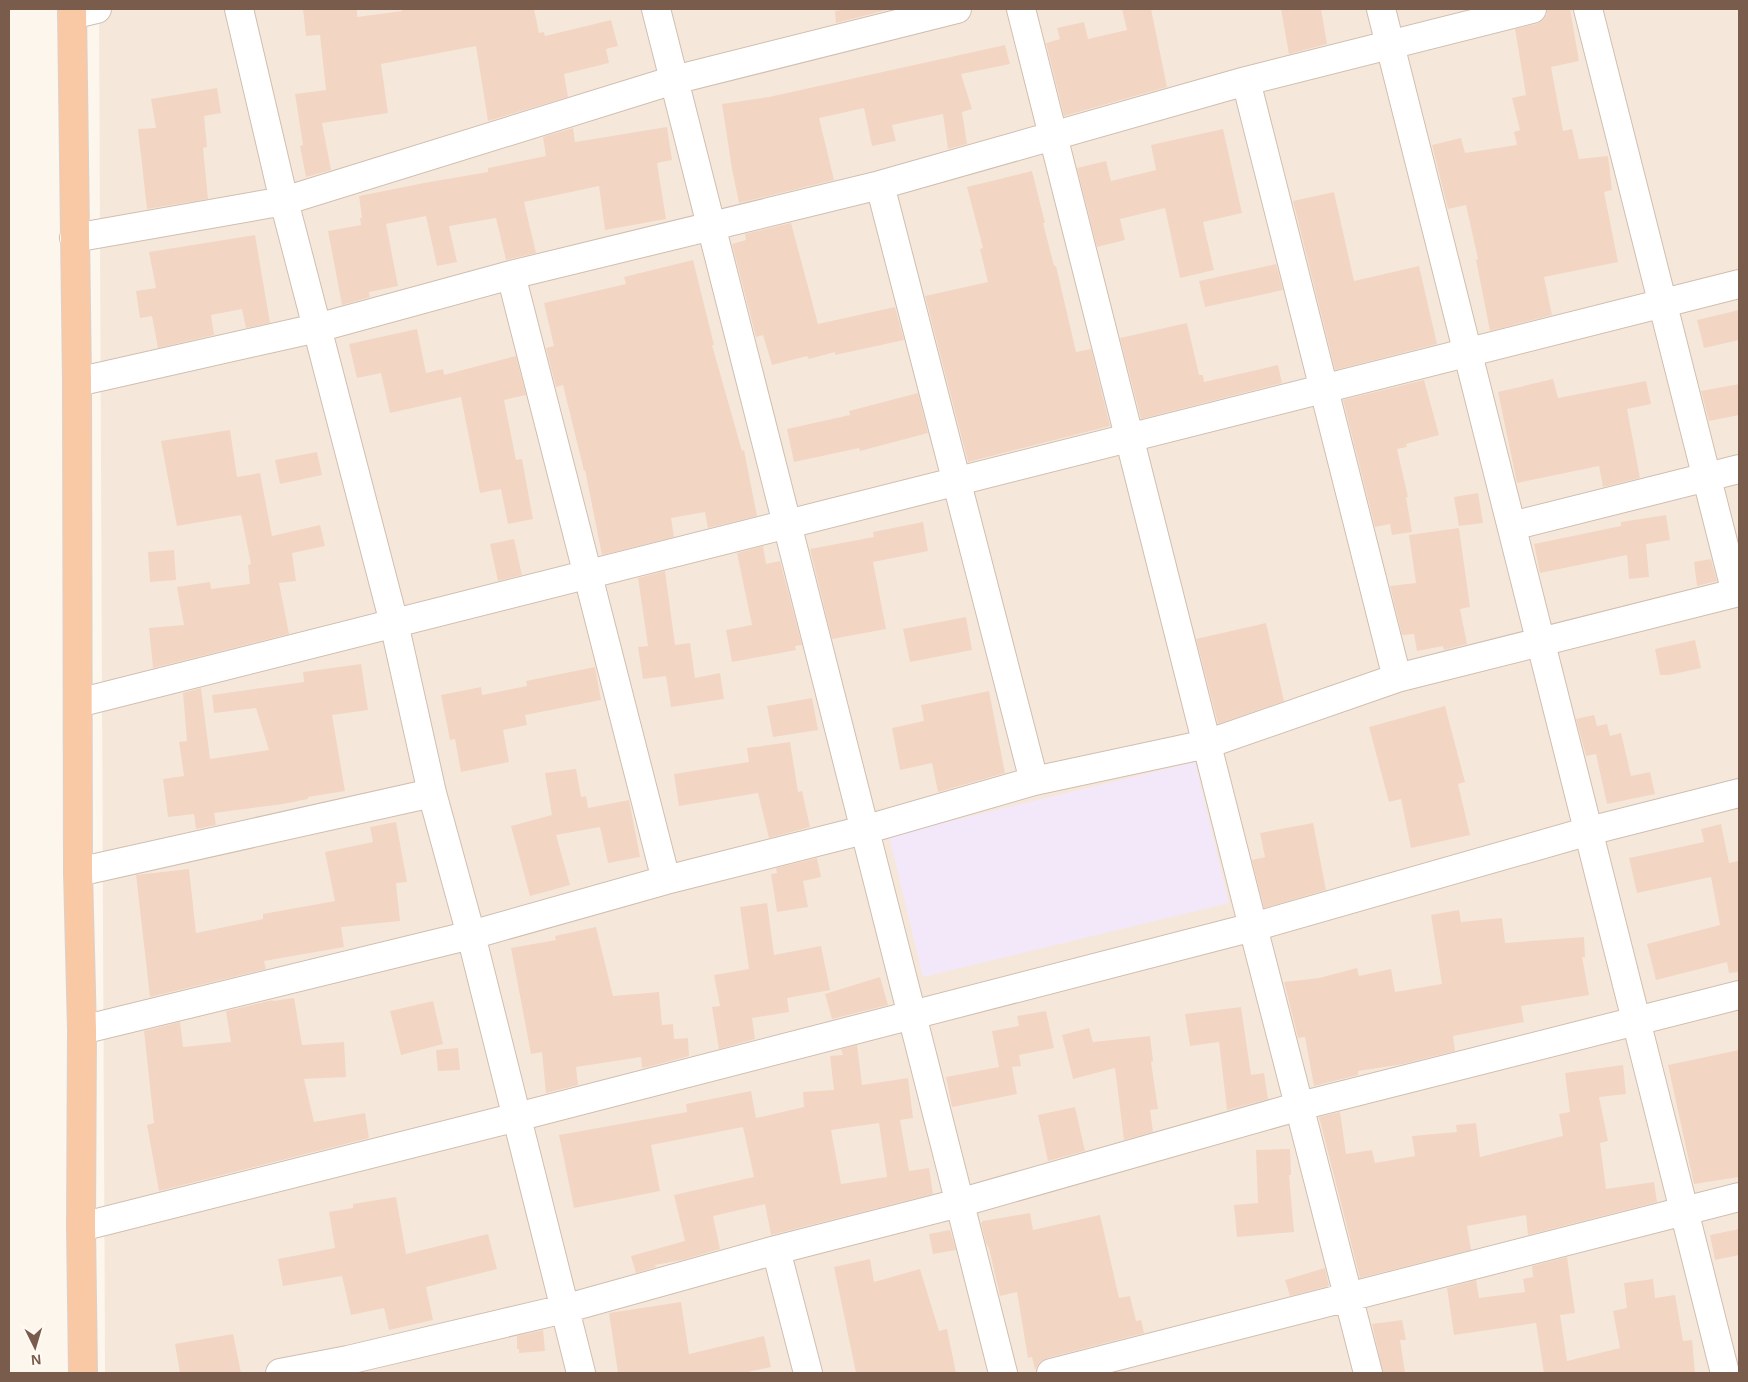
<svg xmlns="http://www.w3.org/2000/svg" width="1748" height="1382" font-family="Arial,sans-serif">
<rect width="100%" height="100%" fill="#fdf6ec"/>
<path fill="#f5e8da" d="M 99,9 L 1739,9 L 1739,1373 L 105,1373 Z"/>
<path fill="#f3e8fa" d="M 1195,762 L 1229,903 L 923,977 L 889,836 Z"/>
<path fill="#f3d5c3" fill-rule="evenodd" d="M 303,9 L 357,9 L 357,17 L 402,11 L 402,9 L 534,9 L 539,33 L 544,32 L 545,36 L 611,20 L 618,46 L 606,49 L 609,63 L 564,74 L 568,97 L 488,121 L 476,46 L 381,64 L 388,113 L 322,123 L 331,170 L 306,177 L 300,146 L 303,145 L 295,94 L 326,90 L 320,35 L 306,36 Z
M 850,9 L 887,9 L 887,10 L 836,23 L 835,11 Z
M 1122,9 L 1151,9 L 1167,87 L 1064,116 L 1046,43 L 1060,39 L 1057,28 L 1084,22 L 1088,39 L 1127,30 Z
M 1281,9 L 1321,9 L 1327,44 L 1289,54 Z
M 1547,9 L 1570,9 L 1579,61 L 1551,67 L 1563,131 L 1572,129 L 1579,159 L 1608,156 L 1612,190 L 1604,192 L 1618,262 L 1544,277 L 1552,315 L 1490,331 L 1476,260 L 1478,259 L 1466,205 L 1448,209 L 1432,145 L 1461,138 L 1465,153 L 1517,145 L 1514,132 L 1520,130 L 1512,98 L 1526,95 L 1515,29 L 1536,24 L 1542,21 L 1547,14 Z
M 1005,45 L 1010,64 L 961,74 L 972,109 L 962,112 L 967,144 L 948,149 L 943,114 L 892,125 L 896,141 L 872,146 L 864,108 L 819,118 L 834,180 L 739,203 L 732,169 L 722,104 L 769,97 Z
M 217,88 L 221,113 L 204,116 L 207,147 L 203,148 L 208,199 L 147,209 L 138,129 L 156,128 L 151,99 Z
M 667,127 L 672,160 L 657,163 L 666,219 L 605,230 L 599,186 L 524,202 L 536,253 L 506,260 L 496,218 L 449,226 L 457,262 L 437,266 L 426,216 L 386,224 L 398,286 L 369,292 L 370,297 L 342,305 L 328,231 L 361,225 L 360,218 L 362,218 L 359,196 L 424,183 L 488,172 L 488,168 L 546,156 L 543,137 L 573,128 L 575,142 Z
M 1223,129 L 1242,213 L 1203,222 L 1214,270 L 1180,278 L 1165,208 L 1120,219 L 1125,240 L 1097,247 L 1077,168 L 1106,161 L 1111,181 L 1156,170 L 1151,145 Z
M 1032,171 L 1045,223 L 1043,223 L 1054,266 L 1056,266 L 1076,352 L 1091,349 L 1110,426 L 968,462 L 925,296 L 988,282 L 980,249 L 983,248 L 967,187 Z
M 1334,192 L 1354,281 L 1419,266 L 1437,344 L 1335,370 L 1293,201 Z
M 791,223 L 818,324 L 895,307 L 904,340 L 835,355 L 835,352 L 809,359 L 807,356 L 772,365 L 763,335 L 756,337 L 732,244 L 746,240 L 745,234 Z
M 255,235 L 270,323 L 246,328 L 242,309 L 211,315 L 214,335 L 158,348 L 152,316 L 140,318 L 136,291 L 156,288 L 149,252 Z
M 693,260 L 714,345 L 712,345 L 742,451 L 744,450 L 757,516 L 708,528 L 705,512 L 671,518 L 674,537 L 602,555 L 585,470 L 584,471 L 563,385 L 556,387 L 546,348 L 554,346 L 544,303 L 626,284 L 624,277 Z
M 1276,264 L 1283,290 L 1205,307 L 1199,281 Z
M 1739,310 L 1739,340 L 1704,348 L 1697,320 Z
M 1187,323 L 1199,375 L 1203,375 L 1204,382 L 1278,365 L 1282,383 L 1141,419 L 1120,338 Z
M 417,329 L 426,373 L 443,369 L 444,375 L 516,356 L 526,395 L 504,400 L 516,460 L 522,459 L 533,519 L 508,524 L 501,489 L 480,493 L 461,397 L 390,413 L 381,373 L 357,378 L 349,344 Z
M 1553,379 L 1558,398 L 1646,381 L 1651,404 L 1627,409 L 1640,478 L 1603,487 L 1599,466 L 1517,483 L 1498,392 Z
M 1424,380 L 1439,435 L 1406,444 L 1407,447 L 1397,449 L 1408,497 L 1406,497 L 1412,532 L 1392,535 L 1390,524 L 1375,527 L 1343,400 Z
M 1739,384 L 1739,415 L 1709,421 L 1701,391 Z
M 918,393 L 928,433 L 860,451 L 859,448 L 794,462 L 787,429 L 850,415 L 849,411 Z
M 230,430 L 237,477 L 260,473 L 272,536 L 320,525 L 325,546 L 292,553 L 296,581 L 279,583 L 289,634 L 153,668 L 149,628 L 184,625 L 177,587 L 210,582 L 211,589 L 250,584 L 248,565 L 251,564 L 241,515 L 177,526 L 161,441 Z
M 317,452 L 322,475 L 280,484 L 275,460 Z
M 1478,493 L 1483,523 L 1459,526 L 1454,497 Z
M 1666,515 L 1670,540 L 1646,544 L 1649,577 L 1629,579 L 1627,555 L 1540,573 L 1534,544 L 1621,526 L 1621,522 Z
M 923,522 L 928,551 L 873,562 L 886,629 L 832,639 L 810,549 L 874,537 L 873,532 Z
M 1459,528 L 1470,607 L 1460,609 L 1467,644 L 1444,650 L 1443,646 L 1417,651 L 1414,634 L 1402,635 L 1390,586 L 1416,583 L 1409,535 Z
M 514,539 L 522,575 L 498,581 L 490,544 Z
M 763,546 L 766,564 L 780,561 L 802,645 L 795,646 L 796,650 L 732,662 L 726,630 L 752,625 L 737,553 Z
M 174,550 L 176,580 L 150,582 L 148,552 Z
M 1711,559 L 1717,581 L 1697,586 L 1694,562 Z
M 665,571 L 675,645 L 690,643 L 695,678 L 720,673 L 724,699 L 671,707 L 666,676 L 643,679 L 638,647 L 648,646 L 638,578 Z
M 966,617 L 972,650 L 910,662 L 903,629 Z
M 1266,623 L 1284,701 L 1218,724 L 1196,639 Z
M 1695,640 L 1701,668 L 1669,675 L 1660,675 L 1655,649 Z
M 361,664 L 368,710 L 332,715 L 345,791 L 308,797 L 308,799 L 283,804 L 214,813 L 216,825 L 196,829 L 194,814 L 168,817 L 163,779 L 184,776 L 179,742 L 187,741 L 183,693 L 201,688 L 210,759 L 269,750 L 256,708 L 214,713 L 212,695 L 304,682 L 303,672 Z
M 595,667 L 601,700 L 525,715 L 527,725 L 503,730 L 509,762 L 461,772 L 455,739 L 450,740 L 441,695 L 481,687 L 482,695 L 527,686 L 526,681 Z
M 989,691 L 1005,773 L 938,792 L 932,763 L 900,770 L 892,728 L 924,721 L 921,705 Z
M 812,698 L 818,730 L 773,737 L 767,706 Z
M 1445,706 L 1465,782 L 1458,784 L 1470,835 L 1411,848 L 1401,799 L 1389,802 L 1369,727 Z
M 1594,715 L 1597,726 L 1607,724 L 1610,736 L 1621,733 L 1631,776 L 1650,772 L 1655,794 L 1607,804 L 1596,754 L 1586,756 L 1576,719 Z
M 790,742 L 798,792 L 802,791 L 810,827 L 769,838 L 758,793 L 679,806 L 674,774 L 749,762 L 747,748 Z
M 576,769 L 581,797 L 586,796 L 588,808 L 629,800 L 640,857 L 608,863 L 600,827 L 556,835 L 570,885 L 530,896 L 511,826 L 552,815 L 545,773 Z
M 396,822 L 407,882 L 396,883 L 400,921 L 341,927 L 344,947 L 264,961 L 266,969 L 150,997 L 136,875 L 189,869 L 196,933 L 263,919 L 263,914 L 335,901 L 325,852 L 373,842 L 370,827 Z
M 1313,823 L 1326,890 L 1264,908 L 1252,860 L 1265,857 L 1260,833 Z
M 1721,824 L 1729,863 L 1739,861 L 1739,972 L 1729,973 L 1727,962 L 1656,980 L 1647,944 L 1720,925 L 1711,877 L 1637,893 L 1629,858 L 1704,842 L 1701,829 Z
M 817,858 L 821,877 L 803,881 L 808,907 L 777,912 L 771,874 L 777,873 L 776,868 Z
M 767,903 L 774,955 L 821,946 L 830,990 L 787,998 L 789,1012 L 752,1018 L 755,1039 L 719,1049 L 712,1007 L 720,1006 L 714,975 L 749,969 L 740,907 Z
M 1459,910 L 1461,922 L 1502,918 L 1505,943 L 1584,937 L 1585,957 L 1582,957 L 1589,995 L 1521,1006 L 1524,1022 L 1453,1036 L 1455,1051 L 1403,1064 L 1358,1071 L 1358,1075 L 1314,1086 L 1305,1037 L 1298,1038 L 1284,982 L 1319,978 L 1357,968 L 1359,976 L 1391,969 L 1395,992 L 1442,984 L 1431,915 Z
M 596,927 L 613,996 L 659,992 L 662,1025 L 673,1024 L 674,1039 L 688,1038 L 689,1056 L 648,1067 L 642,1068 L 641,1057 L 576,1067 L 578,1085 L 546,1093 L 542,1052 L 531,1054 L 511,948 L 556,940 L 555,936 Z
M 880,977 L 888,1005 L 832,1019 L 825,994 Z
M 294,998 L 302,1045 L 344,1042 L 346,1077 L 304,1079 L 314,1122 L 365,1113 L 369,1138 L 159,1191 L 147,1125 L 154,1123 L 144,1031 L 180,1022 L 183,1047 L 231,1042 L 226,1011 L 273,1000 L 273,1001 Z
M 433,1001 L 443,1044 L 401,1055 L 390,1011 Z
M 1241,1007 L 1251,1075 L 1264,1073 L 1268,1099 L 1227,1110 L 1219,1042 L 1190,1046 L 1185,1014 Z
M 1046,1011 L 1054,1048 L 1019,1055 L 1021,1066 L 1012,1067 L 1017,1094 L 952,1107 L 946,1077 L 999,1067 L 992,1031 L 1019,1026 L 1017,1016 Z
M 1089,1028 L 1093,1042 L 1150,1036 L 1153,1061 L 1151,1062 L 1158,1109 L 1150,1110 L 1153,1132 L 1124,1140 L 1115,1068 L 1073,1079 L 1062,1035 Z
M 857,1045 L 862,1085 L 908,1078 L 913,1118 L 900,1120 L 909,1171 L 929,1168 L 933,1194 L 771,1235 L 765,1204 L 713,1216 L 720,1249 L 682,1260 L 655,1265 L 656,1267 L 636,1273 L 631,1256 L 685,1241 L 674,1195 L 754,1177 L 743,1127 L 651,1145 L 660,1191 L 574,1208 L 559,1135 L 687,1112 L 686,1104 L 751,1091 L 756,1118 L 804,1107 L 803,1092 L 834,1090 L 830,1056 L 843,1055 L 841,1049 ZM 879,1123 L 887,1177 L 841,1184 L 831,1130 Z
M 458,1048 L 460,1070 L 438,1071 L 436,1050 Z
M 1739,1050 L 1739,1177 L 1694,1184 L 1668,1065 Z
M 1623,1065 L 1626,1094 L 1599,1097 L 1608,1141 L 1600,1143 L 1606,1189 L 1654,1182 L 1657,1202 L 1528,1235 L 1526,1215 L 1467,1226 L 1471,1250 L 1360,1278 L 1319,1117 L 1340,1112 L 1346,1154 L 1372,1150 L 1375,1163 L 1415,1156 L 1412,1136 L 1457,1132 L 1456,1125 L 1476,1123 L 1480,1157 L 1563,1136 L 1559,1114 L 1570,1112 L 1565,1073 Z
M 1075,1107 L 1085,1151 L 1048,1161 L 1038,1115 Z
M 1290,1149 L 1291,1175 L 1289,1175 L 1294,1232 L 1237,1237 L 1234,1205 L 1258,1203 L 1256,1150 Z
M 396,1197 L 406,1254 L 488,1234 L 497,1269 L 426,1287 L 433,1320 L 389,1330 L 384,1308 L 351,1315 L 342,1276 L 283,1286 L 278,1259 L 335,1248 L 329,1212 L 353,1208 L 353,1204 Z
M 1030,1213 L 1033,1230 L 1100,1215 L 1119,1298 L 1130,1296 L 1136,1321 L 1141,1320 L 1144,1333 L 1047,1358 L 1040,1362 L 1035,1370 L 1032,1357 L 1028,1358 L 1017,1292 L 1000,1296 L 989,1248 L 986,1243 L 981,1223 L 983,1221 Z
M 1739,1229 L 1739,1255 L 1715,1260 L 1710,1235 Z
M 950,1230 L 956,1250 L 933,1254 L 929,1234 Z
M 1567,1257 L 1575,1313 L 1560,1315 L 1567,1361 L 1620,1348 L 1613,1311 L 1627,1308 L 1624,1283 L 1653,1279 L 1655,1298 L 1675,1295 L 1683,1341 L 1692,1340 L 1695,1373 L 1544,1373 L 1536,1323 L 1454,1335 L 1447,1288 L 1476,1280 L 1479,1298 L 1525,1292 L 1523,1279 L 1533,1277 L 1532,1266 Z
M 870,1259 L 874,1282 L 920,1269 L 939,1331 L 947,1329 L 956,1373 L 856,1373 L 834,1267 Z
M 1325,1268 L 1329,1286 L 1290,1296 L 1285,1280 Z
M 681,1302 L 689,1354 L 764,1336 L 771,1367 L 743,1373 L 618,1373 L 609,1313 Z
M 1402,1320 L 1406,1340 L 1400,1340 L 1405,1373 L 1383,1373 L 1372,1324 Z
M 543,1330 L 545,1351 L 519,1353 L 519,1349 L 517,1349 L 517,1336 Z
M 233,1334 L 241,1373 L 180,1373 L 175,1344 Z"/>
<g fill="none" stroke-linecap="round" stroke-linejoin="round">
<defs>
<path id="minor" d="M 239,9 L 284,201 L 394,623 L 432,793 L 471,935 L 581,1373
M 656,9 L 1003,1373
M 1021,9 L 1253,927 L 1368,1373
M 1381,9 L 1725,1373
M 1588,9 L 1736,593
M 72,15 L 97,9
M 1246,81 L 1397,678
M 880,185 L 1034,781
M 74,238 L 284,201 L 674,80 L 957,9
M 511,275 L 666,880
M 77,382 L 317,328 L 511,275 L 880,185 L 1246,81 L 1532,9
M 1512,526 L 1739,469
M 78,703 L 1739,284
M 78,872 L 432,793
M 82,1030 L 471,935 L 666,880 L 864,830 L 1034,781 L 1207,744 L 1397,678 L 1739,592
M 81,1227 L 517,1117 L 1253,927 L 1589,831 L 1739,793
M 776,1250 L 808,1373
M 280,1373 L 348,1360 L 564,1309 L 776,1250 L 959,1203 L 1300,1106 L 1739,995
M 1051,1373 L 1739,1197"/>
<path id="trunk" d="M 72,9 L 77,382 L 78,872 L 82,1030 L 81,1227 L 83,1373"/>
</defs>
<use href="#minor" stroke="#d1beb0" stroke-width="30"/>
<use href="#trunk" stroke="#dad1cd" stroke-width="30"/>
<use href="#minor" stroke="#fff" stroke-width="28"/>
<use href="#trunk" stroke="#f9c8a4" stroke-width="28"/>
</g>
<rect width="1748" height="1382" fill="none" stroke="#7a5c4d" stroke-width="20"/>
<g transform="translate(35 1347) rotate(175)" stroke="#fffaf3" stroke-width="4" paint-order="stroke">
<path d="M0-4L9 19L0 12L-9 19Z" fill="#7a5c4d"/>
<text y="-8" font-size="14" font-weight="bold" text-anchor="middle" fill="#7a5c4d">N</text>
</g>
</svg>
